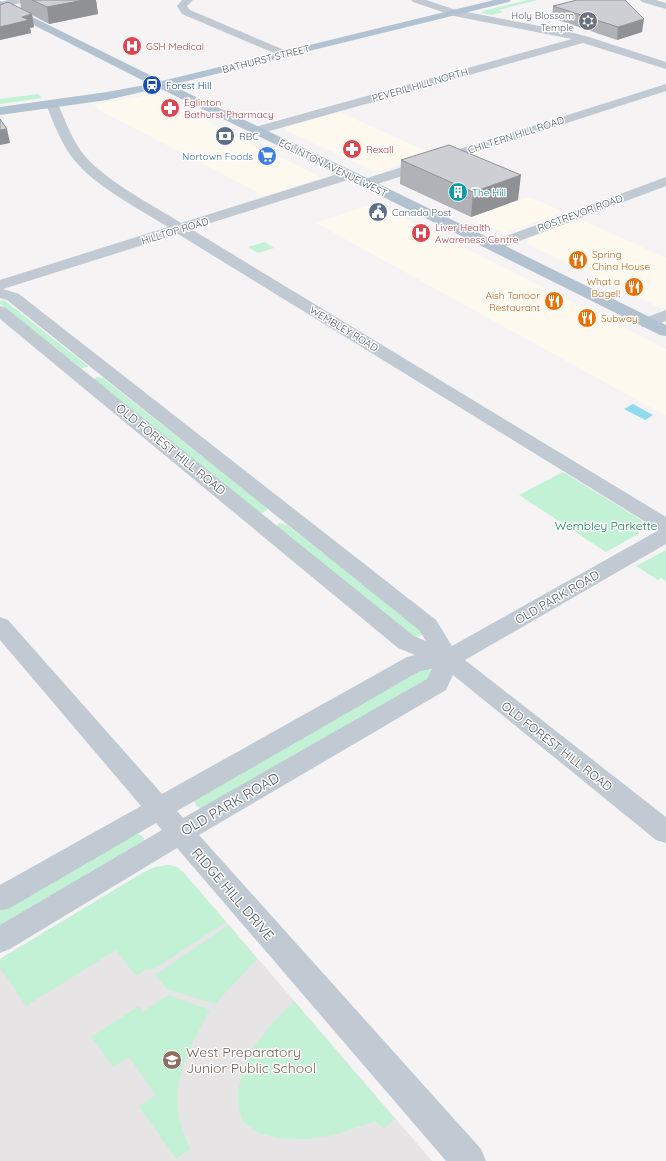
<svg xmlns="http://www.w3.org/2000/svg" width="666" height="1161" font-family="Quicksand,sans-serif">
<rect width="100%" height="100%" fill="#f5f3f3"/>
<path fill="#fdf9ef" d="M 155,94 L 240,138 L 317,175 L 319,178 L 265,196 L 99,110 L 94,104 Z
M 339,112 L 433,154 L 380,171 L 374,171 L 285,130 L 290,126 Z
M 529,197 L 564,212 L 505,233 L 470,218 Z
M 375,203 L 666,349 L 666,416 L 316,223 Z
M 582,220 L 666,258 L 666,307 L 656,306 L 525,243 L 529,240 L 527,239 L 568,223 Z"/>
<path fill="#e6e4e5" d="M 168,865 L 177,867 L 184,873 L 432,1161 L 0,1161 L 0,959 L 144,872 L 155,867 Z"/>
<path fill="#c3f1d5" d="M 527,0 L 537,0 L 498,10 L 503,12 L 491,15 L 481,13 L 483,11 Z
M 38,94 L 42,98 L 0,104 L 0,99 Z
M 265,242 L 274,248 L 258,253 L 248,247 Z
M 4,300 L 88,366 L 88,367 L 81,368 L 0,304 L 0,301 Z
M 97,377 L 103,378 L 267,508 L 267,510 L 262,513 L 259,512 L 95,381 L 94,379 Z
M 563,472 L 638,518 L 644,523 L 639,524 L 641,528 L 638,534 L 606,552 L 519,495 Z
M 279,523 L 287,525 L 422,631 L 423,634 L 418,637 L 414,636 L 279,528 L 277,526 Z
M 666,550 L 666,581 L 661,578 L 658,580 L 636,566 Z
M 426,668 L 431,670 L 433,674 L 431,678 L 203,809 L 196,806 L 194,801 L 199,797 L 420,669 Z
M 139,834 L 143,837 L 145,842 L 0,930 L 0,912 L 132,835 Z
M 168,865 L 177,867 L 184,873 L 226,922 L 154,969 L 145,970 L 136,976 L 116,950 L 26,1006 L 0,968 L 0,959 L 144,872 L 155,867 Z
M 229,925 L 257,959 L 215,1004 L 167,989 L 155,975 Z
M 168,995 L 210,1010 C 192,1043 172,1076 179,1117 C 181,1127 186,1138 190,1149 L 176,1159 L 139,1106 L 156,1095 L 129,1057 L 113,1067 L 91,1037 L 139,1006 L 143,1012 Z
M 294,1001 L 395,1119 L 384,1128 L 375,1121 L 334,1135 L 306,1139 L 278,1138 L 259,1133 L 244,1123 L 239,1109 L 238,1092 L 245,1059 L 270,1026 Z"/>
<path fill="#90daee" d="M 633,404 L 653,415 L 645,420 L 624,409 Z"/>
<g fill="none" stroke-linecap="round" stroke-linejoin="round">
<path fill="#c1cad2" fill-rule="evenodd" d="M 9,0 L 27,0 L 25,2 L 0,8 L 0,2 Z
M 182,0 L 193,0 L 187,6 L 190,10 L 289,52 L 290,54 L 289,56 L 281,56 L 182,14 L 177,6 Z
M 411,0 L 426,0 L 456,10 L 566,31 L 589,37 L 666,62 L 666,69 L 583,43 L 259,134 L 251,134 L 249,131 L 251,128 L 572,39 L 454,16 L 413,2 Z
M 640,0 L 656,0 L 666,3 L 666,9 L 642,2 Z
M 666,84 L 666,91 L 371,186 L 361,186 L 359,183 L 361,180 Z
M 52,100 L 56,101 L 58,104 C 65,120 71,137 81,151 C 100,178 153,205 181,223 L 344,172 L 354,172 L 356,175 L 354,178 L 191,229 L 666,517 L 666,544 L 465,660 L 666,817 L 666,843 L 656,840 L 453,675 L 446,690 L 199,835 L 481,1149 L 486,1161 L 446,1161 L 177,848 L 10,949 L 0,953 L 0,925 L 162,830 L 156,823 L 10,908 L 0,911 L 0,885 L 141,806 L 0,640 L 0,617 L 8,620 L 162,794 L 407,657 L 415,655 L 398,648 L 0,319 L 0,306 L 6,308 L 414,636 L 426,641 L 419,630 L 7,300 L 0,298 L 0,280 L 168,227 C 138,208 92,185 71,156 C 60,140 53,122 46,104 L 48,101 ZM 178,234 L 659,530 L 452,646 L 436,620 L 19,294 L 3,289 ZM 432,669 L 427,679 L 183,818 L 177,811 L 420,671 Z
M 666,177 L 666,186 L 498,249 L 493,250 L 488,249 L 486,246 L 488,243 Z
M 666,310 L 666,321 L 648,328 L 642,327 L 640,323 L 642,319 Z"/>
<path fill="#b3c2d1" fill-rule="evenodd" d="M 494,0 L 511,0 L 509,2 L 171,85 L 371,180 L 666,325 L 666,336 L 660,335 L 361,186 L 159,88 L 107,100 L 0,115 L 0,107 L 107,92 L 150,84 L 0,8 L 0,1 L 162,81 Z"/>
</g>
<path fill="#b0b2b7" d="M 20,0 L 96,0 L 98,14 L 49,24 L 32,15 L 34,27 L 30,28 L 31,33 L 0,40 L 0,5 L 21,9 Z
M 553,6 L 642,32 L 617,40 L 552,18 Z
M 401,160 L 518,200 L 471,217 L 400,184 Z"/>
<path fill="#909195" d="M 84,0 L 96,0 L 98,14 L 49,24 L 47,7 Z
M 32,14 L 34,27 L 30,28 L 31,33 L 0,40 L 0,27 L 22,17 Z
M 644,19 L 642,32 L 617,40 L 618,27 Z
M 7,129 L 10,143 L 0,145 L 0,130 Z
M 521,175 L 518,200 L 471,217 L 473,192 Z"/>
<path fill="#cdcfd5" stroke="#909195" d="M 32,0 L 84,0 L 47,7 Z
M 577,0 L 625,0 L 644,19 L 618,27 L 553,6 Z
M 8,2 L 32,14 L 22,17 L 29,20 L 0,27 L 0,5 Z
M 0,119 L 7,129 L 0,130 Z
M 449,145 L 521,175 L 473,192 L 401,160 Z"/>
<defs>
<symbol id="synagogue-disc" viewBox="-11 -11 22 22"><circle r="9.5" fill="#6b7280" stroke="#fff"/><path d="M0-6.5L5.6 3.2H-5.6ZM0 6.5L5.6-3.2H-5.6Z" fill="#fff"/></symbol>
<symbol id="hospital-disc" viewBox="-11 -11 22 22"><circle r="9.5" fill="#e0444e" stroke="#fff"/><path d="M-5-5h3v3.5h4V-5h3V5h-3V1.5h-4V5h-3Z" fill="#fff"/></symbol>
<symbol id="station-disc" viewBox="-11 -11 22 22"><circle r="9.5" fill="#1a4fb4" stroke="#fff"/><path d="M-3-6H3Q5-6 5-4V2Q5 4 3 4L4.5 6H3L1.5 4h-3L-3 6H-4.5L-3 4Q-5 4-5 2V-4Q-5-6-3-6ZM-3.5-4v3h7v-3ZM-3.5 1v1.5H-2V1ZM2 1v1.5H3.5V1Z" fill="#fff"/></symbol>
<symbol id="pharmacy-disc" viewBox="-11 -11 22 22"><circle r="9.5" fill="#e0444e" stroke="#fff"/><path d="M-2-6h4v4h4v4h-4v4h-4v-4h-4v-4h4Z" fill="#fff"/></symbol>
<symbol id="bank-disc" viewBox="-11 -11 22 22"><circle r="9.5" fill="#5c6f8a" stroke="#fff"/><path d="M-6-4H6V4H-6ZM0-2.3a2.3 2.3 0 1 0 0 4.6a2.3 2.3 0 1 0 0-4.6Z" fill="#fff"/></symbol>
<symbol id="supermarket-disc" viewBox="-11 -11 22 22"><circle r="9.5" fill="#3f7fe0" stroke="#fff"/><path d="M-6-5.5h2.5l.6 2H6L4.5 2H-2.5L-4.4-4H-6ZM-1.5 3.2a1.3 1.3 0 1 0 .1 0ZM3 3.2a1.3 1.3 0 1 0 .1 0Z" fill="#fff"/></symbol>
<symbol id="building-disc" viewBox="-11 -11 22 22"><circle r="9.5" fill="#0f9aa8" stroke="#fff"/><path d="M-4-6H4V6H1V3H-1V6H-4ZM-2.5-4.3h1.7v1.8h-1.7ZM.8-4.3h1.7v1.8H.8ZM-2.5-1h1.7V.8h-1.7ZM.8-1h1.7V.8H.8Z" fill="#fff"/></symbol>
<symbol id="civic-disc" viewBox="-11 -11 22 22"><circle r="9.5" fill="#5c6f8a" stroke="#fff"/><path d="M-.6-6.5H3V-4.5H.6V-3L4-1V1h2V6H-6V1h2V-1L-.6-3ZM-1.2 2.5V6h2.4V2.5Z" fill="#fff"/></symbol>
<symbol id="restaurant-disc" viewBox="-11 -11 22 22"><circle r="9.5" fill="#e8710a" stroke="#fff"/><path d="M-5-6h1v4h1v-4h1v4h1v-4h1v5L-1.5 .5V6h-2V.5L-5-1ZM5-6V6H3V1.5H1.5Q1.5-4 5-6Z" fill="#fff"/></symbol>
<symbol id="school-disc" viewBox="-11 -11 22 22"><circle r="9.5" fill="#8d6e63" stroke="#fff"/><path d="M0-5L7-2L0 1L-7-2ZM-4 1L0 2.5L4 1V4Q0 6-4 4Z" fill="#fff"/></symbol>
</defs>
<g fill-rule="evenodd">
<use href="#synagogue-disc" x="577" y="10" width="22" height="22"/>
<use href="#hospital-disc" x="121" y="35" width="22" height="22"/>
<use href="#station-disc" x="141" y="74" width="22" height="22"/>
<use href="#pharmacy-disc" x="159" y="97" width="22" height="22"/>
<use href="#bank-disc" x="214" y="125" width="22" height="22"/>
<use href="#pharmacy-disc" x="341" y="138" width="22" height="22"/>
<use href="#supermarket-disc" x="256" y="145" width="22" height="22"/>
<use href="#building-disc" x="447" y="181" width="22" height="22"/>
<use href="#civic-disc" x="367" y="201" width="22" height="22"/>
<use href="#hospital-disc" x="410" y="222" width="22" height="22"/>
<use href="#restaurant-disc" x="567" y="249" width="22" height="22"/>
<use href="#restaurant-disc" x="623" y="276" width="22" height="22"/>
<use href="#restaurant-disc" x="543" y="290" width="22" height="22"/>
<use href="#restaurant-disc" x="576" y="307" width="22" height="22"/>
<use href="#school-disc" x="161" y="1049" width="22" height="22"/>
</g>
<g text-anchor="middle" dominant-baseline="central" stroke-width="3" stroke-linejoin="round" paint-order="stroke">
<g font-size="10" fill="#5b616d" stroke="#fff" text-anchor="end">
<text x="574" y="15">Holy Blossom<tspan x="574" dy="12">Temple</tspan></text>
</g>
<g font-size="10" fill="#be3a42" stroke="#fff" text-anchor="start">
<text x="146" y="46">GSH Medical</text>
<text x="184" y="102">Eglinton<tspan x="184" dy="12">Bathurst Pharmacy</tspan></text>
<text x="366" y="149">Rexall</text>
<text x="435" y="227">Liver Health<tspan x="435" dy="12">Awareness Centre</tspan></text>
</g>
<g font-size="10" fill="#4a5661" stroke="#fff">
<text transform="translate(266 59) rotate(-14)">BATHURST STREET</text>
<text transform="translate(420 85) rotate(-16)">PEVERIL HILL NORTH</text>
<text transform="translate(516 135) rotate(-18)">CHILTERN HILL ROAD</text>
<text transform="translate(333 168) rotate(26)">EGLINTON AVENUE WEST</text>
<text transform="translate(580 213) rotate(-20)">ROSTREVOR ROAD</text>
<text transform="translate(175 231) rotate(-17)">HILLTOP ROAD</text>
<text transform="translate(344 329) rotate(31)">WEMBLEY ROAD</text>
</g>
<g font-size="10" fill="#164399" stroke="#fff" text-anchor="start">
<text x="166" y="85">Forest Hill</text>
</g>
<g font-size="10" fill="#4e5e75" stroke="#fff" text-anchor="start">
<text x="239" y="136">RBC</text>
<text x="392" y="212">Canada Post</text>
</g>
<g font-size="10" fill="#366cbe" stroke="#fff" text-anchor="end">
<text x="253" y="156">Nortown Foods</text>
</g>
<g font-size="10" fill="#0d838f" stroke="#fff" text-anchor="start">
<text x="472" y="192">The Hill</text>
</g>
<g font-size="10" fill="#c56008" stroke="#fff" text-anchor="start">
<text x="592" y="254">Spring<tspan x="592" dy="12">China House</tspan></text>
<text x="620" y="281" text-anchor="end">What a<tspan x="620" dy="12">Bagel!</tspan></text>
<text x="540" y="295" text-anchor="end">Aish Tanoor<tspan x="540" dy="12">Restaurant</tspan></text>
<text x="601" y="318">Subway</text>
</g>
<g font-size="12" fill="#4a5661" stroke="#fff">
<text transform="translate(171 449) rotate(39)">OLD FOREST HILL ROAD</text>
<text transform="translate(557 597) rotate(-30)">OLD PARK ROAD</text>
<text transform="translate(557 746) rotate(38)">OLD FOREST HILL ROAD</text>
</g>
<g font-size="12" fill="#17864f" stroke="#fff">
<text x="606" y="525">Wembley Parkette</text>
</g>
<g font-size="14" fill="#4a5661" stroke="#fff">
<text transform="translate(230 804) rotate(-30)">OLD PARK ROAD</text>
<text transform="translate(233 894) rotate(49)">RIDGE HILL DRIVE</text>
</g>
<g font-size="14" fill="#785e54" stroke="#fff" text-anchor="start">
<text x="186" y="1052">West Preparatory<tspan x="186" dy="16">Junior Public School</tspan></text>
</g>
</g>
</svg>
